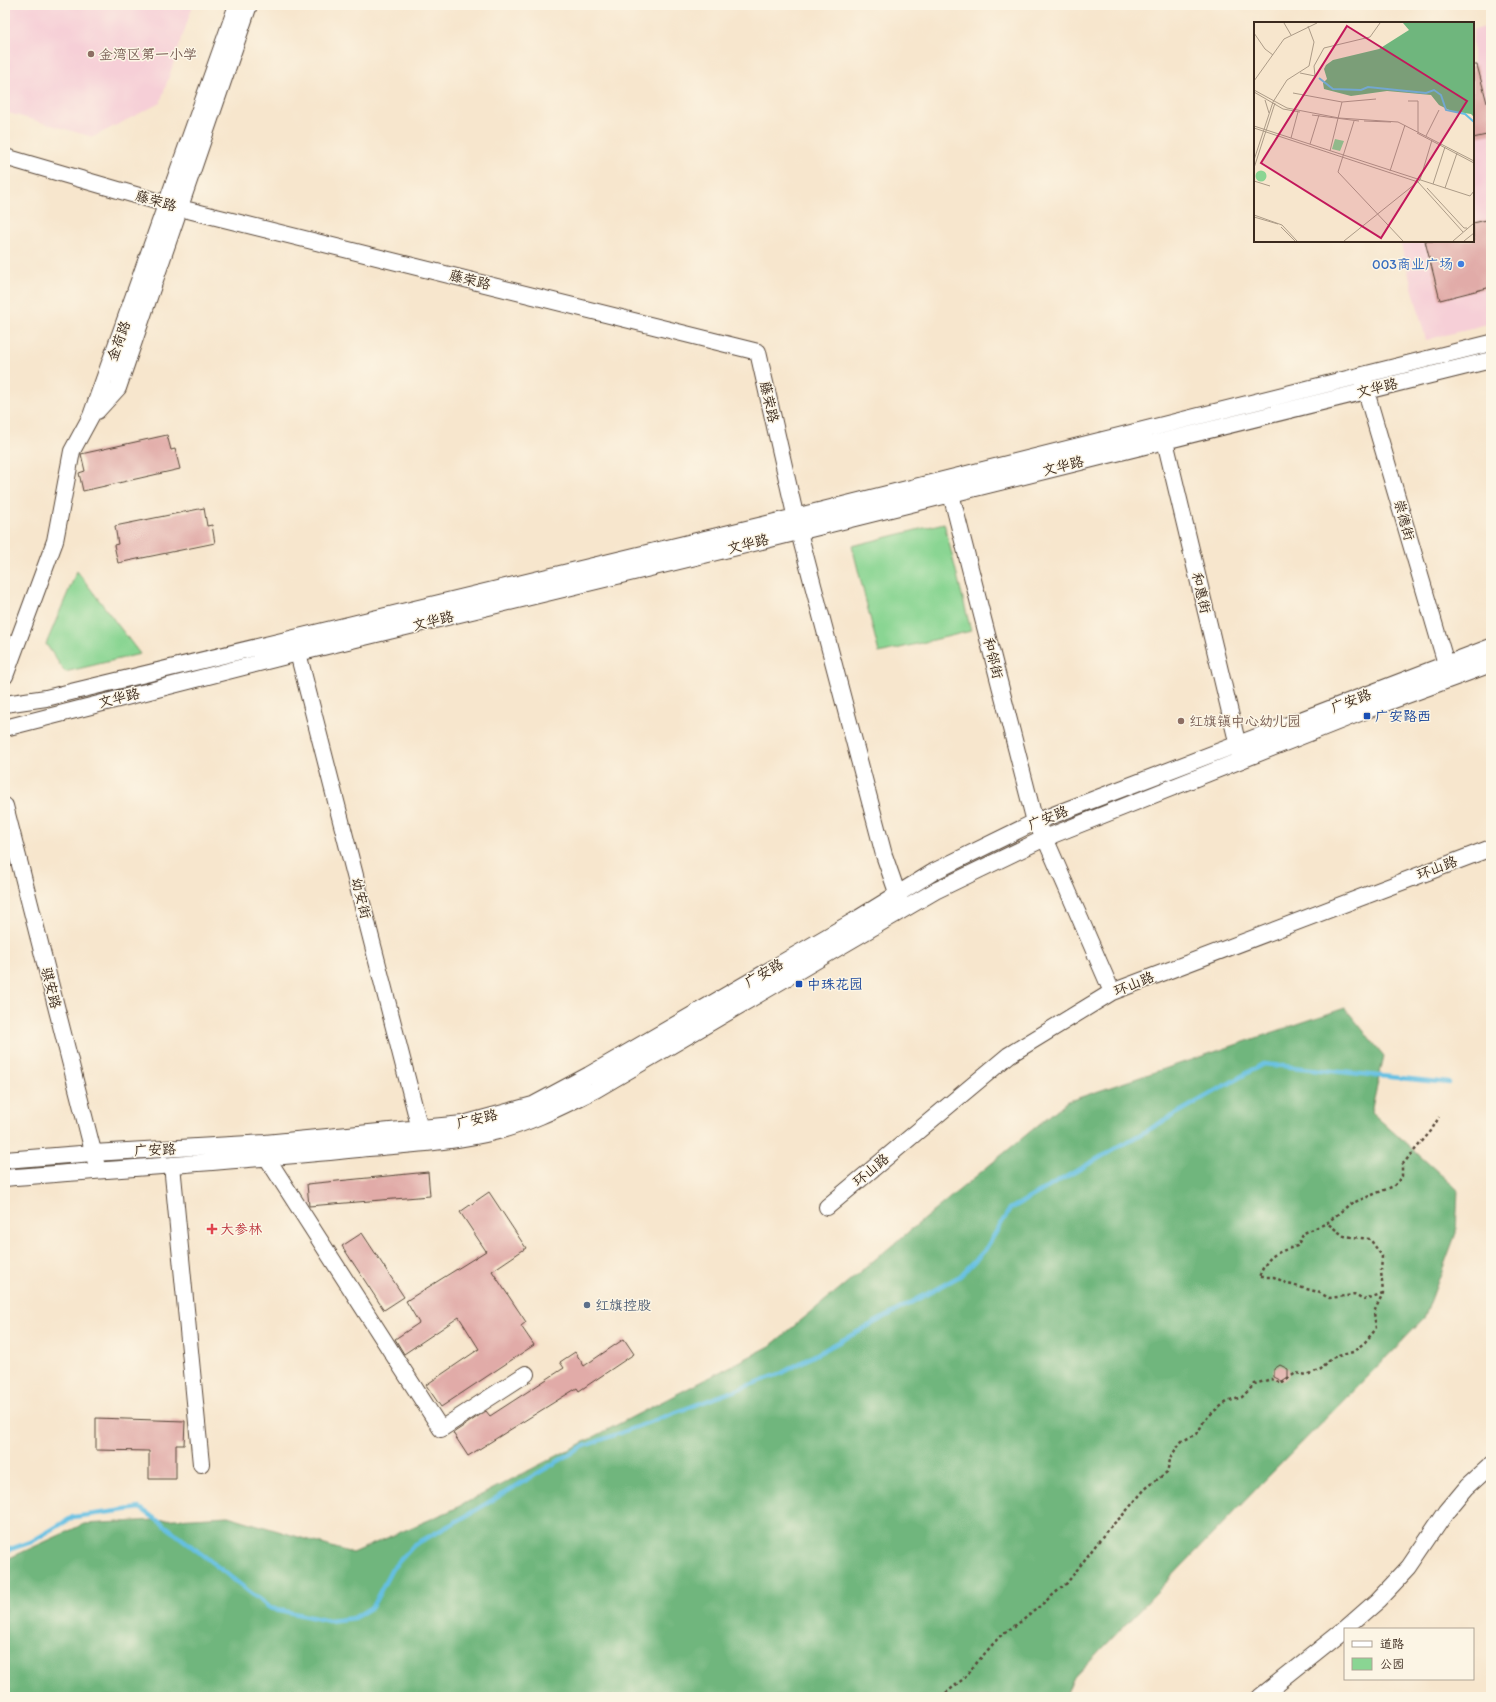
<svg xmlns="http://www.w3.org/2000/svg" width="1496" height="1702" font-family="Itim,'LXGW WenKai TC',sans-serif">
<rect width="100%" height="100%" fill="#fcf5e5"/>
<filter id="ink" filterUnits="userSpaceOnUse"><feTurbulence type="fractalNoise" baseFrequency=".025" numOctaves="2"/><feDisplacementMap in="SourceGraphic" scale="8" xChannelSelector="R" yChannelSelector="G"/><feConvolveMatrix kernelMatrix="1 2 1 2 8 2 1 2 1" color-interpolation-filters="sRGB"/></filter>
<filter id="wash" filterUnits="userSpaceOnUse"><feTurbulence type="fractalNoise" baseFrequency=".012" numOctaves="4" result="noise"/><feDisplacementMap in="SourceGraphic" scale="16" xChannelSelector="R" yChannelSelector="G"/><feGaussianBlur stdDeviation="0.9" result="paint"/><feColorMatrix in="noise" values="0 0 0 0 0 0 0 0 0 0 0 0 0 0 0 0 0 1.4 0 .05"/><feComposite in="paint" operator="in"/></filter>
<g filter="url(#wash)">
<rect width="100%" height="100%" fill="#f7e6cd"/>
<path fill="#f6cfd7" d="M 5,5 L 193,5 L 160,103 L 93,137 L 5,112 Z
M 1491,26 L 1491,323 L 1426,340 L 1400,241 L 1473,241 L 1473,30 Z"/>
<path fill="#8ad593" stroke="#628058" d="M 944,523 L 971,631 L 879,653 L 852,546 Z
M 77,571 L 140,654 L 65,672 L 46,644 Z"/>
<path fill="#6fb67d" stroke="#55704e" d="M 1345,1008 L 1384,1056 L 1371,1112 L 1458,1190 L 1456,1233 L 1424,1319 L 1261,1484 L 1074,1678 L 1065,1697 L 5,1697 L 5,1560 L 84,1524 L 228,1516 L 352,1553 L 452,1510 L 770,1346 L 1066,1102 Z"/>
<g fill="none" stroke-linecap="round" stroke-linejoin="round">
<path stroke="#65c0e3" stroke-width="4.5" d="M 5,1551 L 31,1542 L 73,1517 L 140,1508 L 167,1527 L 270,1608 L 329,1621 L 354,1618 L 372,1607 L 392,1569 L 414,1545 L 459,1520 L 582,1447 L 782,1373 L 960,1276 L 985,1250 L 1010,1209 L 1263,1064 L 1449,1083"/>
</g>
<g id="blocks">
<path fill="#e1aba8" d="M 1473,65 L 1477,65 L 1491,118 L 1491,134 L 1473,138 Z
M 1491,219 L 1491,287 L 1440,300 L 1425,241 L 1473,241 L 1473,223 Z
M 167,435 L 171,450 L 175,449 L 180,469 L 83,491 L 79,473 L 85,471 L 81,454 Z
M 204,508 L 207,526 L 212,525 L 215,543 L 118,563 L 114,545 L 118,544 L 115,526 Z
M 428,1172 L 430,1196 L 309,1206 L 307,1184 Z
M 489,1192 L 526,1248 L 492,1271 L 526,1322 L 521,1326 L 534,1345 L 441,1407 L 426,1385 L 479,1349 L 459,1317 L 404,1354 L 395,1339 L 419,1323 L 406,1301 L 486,1251 L 460,1212 Z
M 362,1233 L 404,1297 L 384,1310 L 342,1246 Z
M 624,1339 L 634,1354 L 579,1391 L 577,1388 L 468,1456 L 453,1433 L 486,1411 L 490,1416 L 564,1368 L 560,1362 L 575,1352 L 584,1366 Z
M 1280,1365 L 1288,1369 L 1288,1377 L 1282,1381 L 1274,1377 L 1274,1369 Z
M 96,1418 L 185,1421 L 184,1445 L 176,1445 L 176,1479 L 149,1479 L 149,1451 L 96,1450 Z"/>
</g>
</g>
<g filter="url(#ink)">
<use href="#blocks" fill-opacity="0" stroke="#574638" stroke-width="1"/>
<g fill="none" stroke-linecap="round" stroke-linejoin="round">
<defs>
<path id="minor" d="M 5,157 L 180,208 L 758,352 L 799,532 L 884,855 L 901,904
M 1363,381 L 1449,674
M 97,411 L 118,388 L 249,5
M 1165,441 L 1240,754
M 951,494 L 1035,822 L 1045,838 L 1112,992
M 304,645 L 298,653 L 422,1137
M 5,676 L 55,541 L 72,451 L 91,416 L 237,5
M 5,704 L 46,698 L 767,524 L 1491,343
M 5,728 L 298,653 L 770,539 L 1491,360
M 5,806 L 96,1163
M 266,1149 L 267,1158 L 441,1429 L 526,1374
M 5,1160 L 93,1153 L 265,1143 L 463,1124 L 533,1105 L 589,1075 L 854,921 L 935,871 L 1035,822 L 1491,647
M 172,1165 L 201,1464
M 5,1178 C 116,1169 228,1162 339,1151 C 392,1145 447,1144 498,1131 C 532,1122 564,1105 595,1090 L 935,891 L 1045,838 L 1380,705 L 1491,664
M 827,1207 L 1009,1055 L 1112,992 L 1491,848
M 1345,1629 L 1378,1600 L 1409,1567 L 1447,1511 L 1467,1487 L 1491,1465
M 1260,1697 L 1345,1629"/>
</defs>
<use href="#minor" stroke="#574638" stroke-width="18"/>
<path stroke="#574638" stroke-width="2.5" stroke-dasharray="3 3" stroke-linecap="butt" d="M 1383,1293 L 1364,1300 L 1354,1295 L 1329,1298 L 1318,1292 L 1288,1284 L 1274,1277 L 1259,1277 C 1268,1255 1275,1253 1297,1246 L 1304,1233 L 1327,1223 L 1350,1204 L 1394,1186 L 1402,1176 L 1402,1165 L 1431,1131 L 1439,1117
M 941,1697 L 962,1680 L 999,1637 L 1027,1617 L 1067,1583 L 1108,1529 L 1122,1516 L 1145,1489 L 1167,1472 L 1171,1456 L 1182,1441 L 1197,1434 L 1204,1421 L 1214,1411 L 1227,1402 L 1242,1397 L 1255,1384 L 1271,1379 L 1281,1383 L 1296,1373 L 1307,1375 L 1321,1369 L 1331,1358 L 1353,1352 L 1365,1342 L 1376,1329 L 1374,1312 L 1383,1293 L 1381,1271 L 1382,1256 L 1370,1239 L 1344,1236 L 1327,1223"/>
<use href="#minor" stroke="#fff" stroke-width="16"/>
</g>
</g>
<g fill="#8d6e63" stroke="#fcf5e5" stroke-width="1.5">
<circle cx="91" cy="54" r="4"/>
<circle cx="1181" cy="721" r="4"/>
</g>
<circle fill="#3f7fe0" stroke="#fcf5e5" stroke-width="1.5" cx="1461" cy="264" r="4"/>
<g fill="#1a4fb4" stroke="#fcf5e5" stroke-width="1.5">
<rect x="1363" y="712" width="8" height="8" rx="2"/>
<rect x="795" y="980" width="8" height="8" rx="2"/>
</g>
<path fill="#e0444e" stroke="#fcf5e5" stroke-width="1.5" d="M210 1223h4v4h4v4h-4v4h-4v-4h-4v-4h4z"/>
<circle fill="#5c6f8a" stroke="#fcf5e5" stroke-width="1.5" cx="587" cy="1305" r="4"/>
<g text-anchor="middle" dominant-baseline="central" stroke-width="3" stroke-linejoin="round" paint-order="stroke">
<g font-size="14" fill="#785e54" stroke="#fcf5e5" text-anchor="start">
<text x="99" y="54">金湾区第一小学</text>
<text x="1189" y="721">红旗镇中心幼儿园</text>
</g>
<g font-size="14" fill="#3b2a1e" stroke="#fcf5e5">
<text transform="translate(156 201) rotate(16)">藤荣路</text>
<text transform="translate(470 280) rotate(14)">藤荣路</text>
<text transform="translate(119 341) rotate(-70)">金荷路</text>
<text transform="translate(1377 388) rotate(-14)">文华路</text>
<text transform="translate(769 402) rotate(77)">藤荣路</text>
<text transform="translate(1063 466) rotate(-14)">文华路</text>
<text transform="translate(1404 520) rotate(74)">崇德街</text>
<text transform="translate(748 544) rotate(-14)">文华路</text>
<text transform="translate(1201 593) rotate(77)">和惠街</text>
<text transform="translate(433 621) rotate(-14)">文华路</text>
<text transform="translate(993 658) rotate(76)">和邻街</text>
<text transform="translate(119 698) rotate(-14)">文华路</text>
<text transform="translate(1351 701) rotate(-21)">广安路</text>
<text transform="translate(1048 818) rotate(-22)">广安路</text>
<text transform="translate(1437 868) rotate(-21)">环山路</text>
<text transform="translate(361 898) rotate(76)">幼安街</text>
<text transform="translate(764 973) rotate(-30)">广安路</text>
<text transform="translate(1134 984) rotate(-22)">环山路</text>
<text transform="translate(51 988) rotate(76)">骐安路</text>
<text transform="translate(477 1119) rotate(-13)">广安路</text>
<text transform="translate(155 1150) rotate(-3)">广安路</text>
<text transform="translate(871 1170) rotate(-40)">环山路</text>
</g>
<g font-size="14" fill="#366cbe" stroke="#fcf5e5" text-anchor="end">
<text x="1453" y="264">003商业广场</text>
</g>
<g font-size="14" fill="#164399" stroke="#fcf5e5" text-anchor="start">
<text x="1375" y="716">广安路西</text>
<text x="807" y="984">中珠花园</text>
</g>
<g font-size="14" fill="#be3a42" stroke="#fcf5e5" text-anchor="start">
<text x="220" y="1229">大参林</text>
</g>
<g font-size="14" fill="#4e5e75" stroke="#fcf5e5" text-anchor="start">
<text x="595" y="1305">红旗控股</text>
</g>
</g>
<g transform="translate(1254 22)">
<rect width="220" height="220" fill="#f7e6cd"/>
<path d="M 81,117 L 90,119 L 86,129 L 78,127 ZM1.5 154a5.5 5.5 0 1 1 11 0a5.5 5.5 0 1 1-11 0Z" fill="#8ad593"/>
<path d="M 149,1 L 220,1 L 220,95 L 217,92 L 197,89 L 185,83 L 177,73 L 133,69 L 97,74 L 70,67 L 69,61 L 73,57 L 70,47 L 72,43 L 79,38 L 125,27 L 155,8 Z" fill="#6fb67d"/>
<path fill="none" stroke="#65c0e3" stroke-width="2" d="M 65,56 L 79,67 L 107,68 L 114,65 L 172,71 L 180,68 L 187,73 L 192,88 L 211,92 L 220,100"/>
<path fill="none" stroke="#ac9b87" stroke-width="1" d="M 30,1 L 37,13M 0,11 L 11,27 L 19,33M 46,51 L 61,54 L 60,44 L 70,26 L 116,15 L 126,1M 0,59 L 30,17 L 63,1M 0,68 L 33,86 L 85,96 L 144,100 L 220,139M 0,70 L 29,87 L 46,90M 39,71 L 88,80 L 122,77M 11,78 L 15,91M 154,79 L 164,79 L 164,110M 19,80 L 33,58 L 55,44 L 60,20 L 54,4M 58,93 L 105,99M 100,99 L 84,150 L 149,219M 110,99 L 137,100M 0,104 L 216,174 L 220,169M 0,106 L 164,160 L 209,210M 163,111 L 220,141M 172,114 L 185,88M 37,116 L 44,90M 56,122 L 65,93M 76,129 L 88,80M 0,138 L 19,80M 0,146 L 21,81M 136,149 L 151,103M 0,159 L 16,164M 179,162 L 191,125M 173,166 L 210,206 L 213,206M 191,166 L 203,131M 0,193 L 28,203 L 43,219M 0,195 L 24,202M 27,205 L 41,219M 90,219 L 166,158 L 178,118M 199,219 L 220,201M 210,219 L 220,211"/>
<path fill="#c2185b" fill-opacity="0.15" stroke="#c2185b" stroke-width="2" d="M 93,4 L 213,79 L 127,216 L 7,141 Z"/>
<rect width="220" height="220" fill="none" stroke="#3b2a1e" stroke-width="2"/>
</g>
<rect width="1496" height="1702" fill="none" stroke="#fcf5e5" stroke-width="20"/>
<rect x="1344" y="1628" width="130" height="52" fill="#fcf5e5" stroke="#afa495"/>
<rect x="1352" y="1641" width="20" height="6" fill="#ffffff" stroke="#afa495"/>
<text x="1380" y="1648" font-size="12" fill="#3b2a1e">道路</text>
<rect x="1352" y="1658" width="20" height="12" fill="#8ad593" stroke="#afa495"/>
<text x="1380" y="1668" font-size="12" fill="#3b2a1e">公园</text>
</svg>
